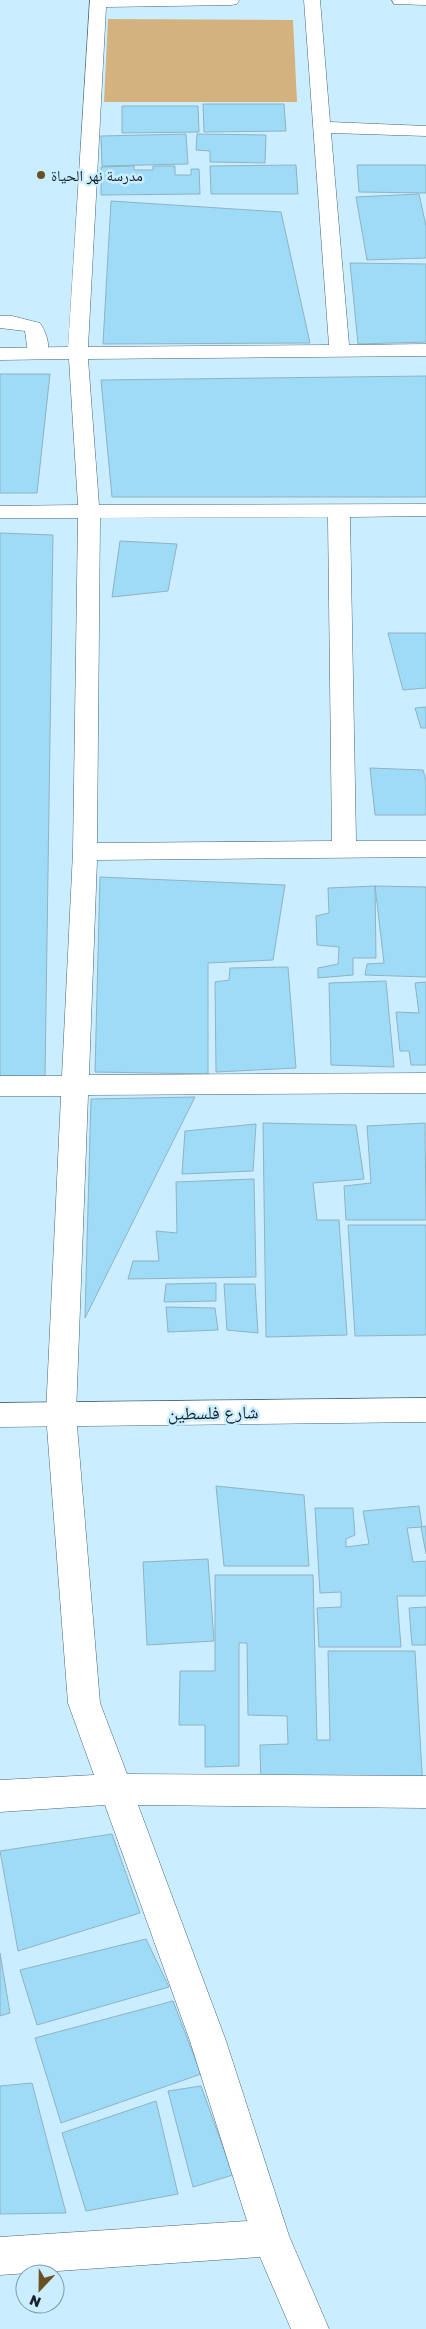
<svg xmlns="http://www.w3.org/2000/svg" width="426" height="2329" font-family="'Golos Text','Noto Naskh Arabic',sans-serif">
<rect width="100%" height="100%" fill="#caeeff"/>
<path fill="#d3b27f" d="M 108,19 L 293,20 L 297,102 L 104,102 Z"/>
<path fill="#9edbf6" stroke="#90b2c2" d="M 203,104 L 284,104 L 286,131 L 204,132 Z
M 122,106 L 198,106 L 199,132 L 122,133 Z
M 186,134 L 188,164 L 102,166 L 101,136 Z
M 197,134 L 266,135 L 265,163 L 210,162 L 210,151 L 196,150 Z
M 296,165 L 298,194 L 211,194 L 210,166 Z
M 357,165 L 426,165 L 426,193 L 359,192 Z
M 134,166 L 134,170 L 153,170 L 153,166 L 175,166 L 175,175 L 191,175 L 191,169 L 199,169 L 200,194 L 101,195 L 101,167 Z
M 419,194 L 426,226 L 426,258 L 367,260 L 356,197 Z
M 111,201 L 281,212 L 310,343 L 103,344 Z
M 350,263 L 426,264 L 426,342 L 358,344 Z
M 0,374 L 50,374 L 37,493 L 0,493 Z
M 426,376 L 426,497 L 112,497 L 101,380 Z
M 0,533 L 53,535 L 45,1077 L 0,1076 Z
M 120,541 L 177,544 L 168,591 L 112,597 Z
M 388,633 L 426,633 L 426,688 L 403,690 Z
M 426,707 L 426,728 L 421,728 L 415,708 Z
M 370,768 L 423,770 L 426,781 L 426,815 L 375,815 Z
M 100,877 L 285,885 L 273,960 L 208,963 L 208,1074 L 95,1072 Z
M 375,886 L 376,958 L 353,958 L 353,975 L 318,978 L 318,968 L 338,964 L 339,947 L 317,945 L 316,916 L 329,913 L 328,888 Z
M 375,886 L 426,887 L 426,977 L 365,975 L 367,964 L 384,963 Z
M 288,967 L 296,1068 L 216,1072 L 215,982 L 229,980 L 230,968 Z
M 386,981 L 394,1067 L 331,1065 L 329,983 Z
M 426,982 L 426,1065 L 411,1065 L 409,1051 L 400,1051 L 396,1012 L 419,1013 L 415,983 Z
M 195,1097 L 85,1318 L 91,1099 Z
M 263,1123 L 356,1125 L 364,1179 L 313,1183 L 317,1220 L 339,1220 L 347,1335 L 266,1337 Z
M 425,1123 L 426,1220 L 346,1220 L 344,1186 L 371,1183 L 367,1126 Z
M 256,1124 L 253,1171 L 182,1174 L 185,1131 Z
M 254,1179 L 256,1277 L 128,1279 L 133,1261 L 159,1261 L 156,1231 L 177,1233 L 176,1182 Z
M 348,1225 L 426,1225 L 426,1335 L 355,1336 Z
M 216,1283 L 216,1301 L 164,1302 L 166,1284 Z
M 224,1284 L 255,1284 L 258,1333 L 227,1330 Z
M 166,1307 L 215,1308 L 218,1330 L 168,1332 Z
M 216,1486 L 304,1495 L 309,1566 L 224,1566 Z
M 419,1506 L 422,1527 L 407,1528 L 413,1562 L 426,1561 L 426,1596 L 397,1596 L 401,1647 L 319,1647 L 317,1608 L 341,1607 L 341,1592 L 320,1593 L 315,1508 L 353,1508 L 355,1535 L 346,1539 L 346,1547 L 369,1544 L 363,1511 Z
M 426,1526 L 426,1554 L 421,1527 Z
M 208,1559 L 214,1641 L 147,1645 L 143,1562 Z
M 215,1575 L 313,1575 L 317,1740 L 330,1740 L 328,1651 L 415,1651 L 423,1789 L 261,1788 L 260,1745 L 288,1744 L 287,1716 L 248,1715 L 247,1643 L 239,1643 L 239,1766 L 205,1767 L 205,1725 L 179,1725 L 180,1671 L 215,1671 Z
M 426,1607 L 426,1645 L 412,1645 L 409,1608 Z
M 112,1834 L 140,1913 L 18,1951 L 0,1851 Z
M 146,1939 L 169,1987 L 37,2025 L 20,1970 Z
M 0,1953 L 10,2013 L 0,2016 Z
M 173,2001 L 201,2074 L 61,2123 L 35,2038 Z
M 32,2083 L 66,2213 L 0,2214 L 0,2086 Z
M 201,2086 L 233,2175 L 193,2187 L 168,2091 Z
M 156,2101 L 178,2194 L 86,2211 L 62,2133 Z"/>
<g fill="none" stroke-linecap="round" stroke-linejoin="round">
<defs>
<path id="lane" d="M 0,316 L 12,316 L 40,323 C 46,332 52,347 45,357 L 38,359 L 31,357 L 28,353 L 25,331 L 0,328 Z"/>
<path id="street" d="M 90,0 L 239,0 L 237,4 L 231,5 L 106,7 L 88,347 L 329,345 L 304,0 L 320,0 L 330,122 L 426,126 L 426,136 L 331,133 L 349,345 L 426,344 L 426,356 L 88,359 L 99,505 L 426,504 L 426,516 L 350,517 L 356,841 L 426,841 L 426,857 L 97,860 L 89,1075 L 426,1073 L 426,1093 L 88,1095 L 76,1414 L 100,1703 L 127,1774 L 426,1776 L 426,1808 L 138,1805 L 226,2041 L 289,2236 L 329,2329 L 291,2329 L 260,2257 L 0,2275 L 0,2237 L 247,2221 L 190,2041 L 105,1805 L 0,1812 L 0,1780 L 94,1775 L 68,1703 L 46,1414 L 61,1096 L 0,1096 L 0,1076 L 62,1076 L 73,852 L 78,518 L 0,518 L 0,506 L 78,505 L 69,359 L 0,360 L 0,348 L 68,347 ZM 328,517 L 332,841 L 97,843 L 100,518 Z
M 392,0 L 426,0 L 426,5 L 394,4 Z"/>
<path id="secondary" d="M 426,1398 L 426,1422 L 0,1427 L 0,1403 Z"/>
</defs>
<use href="#lane" stroke="#466675" stroke-width="1"/>
<use href="#street" stroke="#466675" stroke-width="1"/>
<use href="#secondary" stroke="#466675" stroke-width="1"/>
<use href="#lane" fill="#fff" fill-rule="evenodd"/>
<use href="#street" fill="#fff" fill-rule="evenodd"/>
<use href="#secondary" fill="#fff" fill-rule="evenodd"/>
</g>
<circle fill="#6b5022" stroke="#caeeff" stroke-width="2" cx="41" cy="175" r="5"/>
<g text-anchor="middle" dominant-baseline="central" stroke-width="5" stroke-linejoin="round" paint-order="stroke">
<g font-size="15" fill="#152329" stroke="#caeeff" text-anchor="start">
<text x="51" y="175">مدرسة نهر الحياة</text>
</g>
<g font-size="18" fill="#152329" stroke="#caeeff">
<text transform="translate(213 1412) rotate(-1)">شارع فلسطين</text>
</g>
</g>
<g transform="translate(40 2289) rotate(202)"><circle r="24" fill="#caeeff" stroke="#829da9"/>
<path d="M0-4L9 19L0 12L-9 19Z" fill="#6b5022"/>
<text y="-8" font-size="14" font-weight="bold" text-anchor="middle" fill="#152329">N</text>
</g>
</svg>
